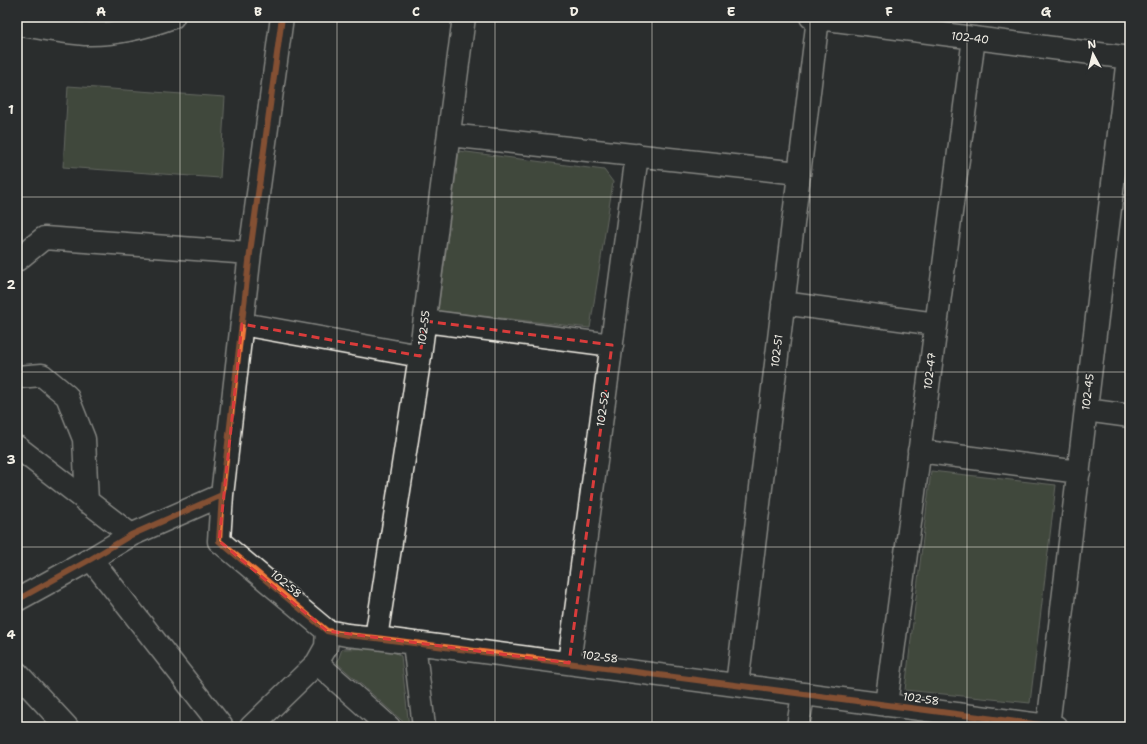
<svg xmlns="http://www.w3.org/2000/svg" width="1147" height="744" font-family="'Shantell Sans',sans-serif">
<rect width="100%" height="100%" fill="#2a2d2e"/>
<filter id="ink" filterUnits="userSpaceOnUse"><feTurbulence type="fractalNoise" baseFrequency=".025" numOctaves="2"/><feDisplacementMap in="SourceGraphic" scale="8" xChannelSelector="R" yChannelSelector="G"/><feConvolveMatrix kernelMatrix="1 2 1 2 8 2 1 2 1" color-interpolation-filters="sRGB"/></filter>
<g filter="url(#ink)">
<path fill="#5c684f" stroke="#a8ac9c" d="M 68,86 L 225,97 L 220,178 L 63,167 Z
M 459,151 L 604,170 L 613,182 L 590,328 L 438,311 Z
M 931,471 L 1056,485 L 1030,703 L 905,690 Z
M 387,648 L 401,656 L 409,727 L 337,663 L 342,649 Z"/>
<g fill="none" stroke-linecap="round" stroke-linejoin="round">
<defs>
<path id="minor" d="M 811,17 L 1130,58
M 449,135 L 799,173
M 17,260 L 44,238 L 250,253
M 783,303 L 936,324
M 425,321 L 612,345
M 242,324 L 420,356
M 17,377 L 42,375 L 67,396 L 84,439 L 87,502
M 1086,410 L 1130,416
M 17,447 L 131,535
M 919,451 L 1079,472
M 222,495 L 219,541 L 327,631 L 347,635 L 376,638 L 1056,727
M 91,559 L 222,727
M 17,600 L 91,559 L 131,535 L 222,495 L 250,253 L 282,17
M 376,638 L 420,356 L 464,17
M 414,643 L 424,727
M 317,663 L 389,727
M 569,663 L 637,155
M 17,673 L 67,727
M 737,685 L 818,18
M 886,705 L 974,38
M 1048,726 L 1128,58
M 251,727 L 317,663 L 326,647 L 327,631
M 798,727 L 803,694"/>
<path id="secondary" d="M 17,24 C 39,28 62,32 85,34 C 114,35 146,27 173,17"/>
</defs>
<use href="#minor" stroke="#f4f1e8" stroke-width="25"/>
<use href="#secondary" stroke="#f4f1e8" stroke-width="25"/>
<use href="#minor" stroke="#2a2d2e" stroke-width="22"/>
<use href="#secondary" stroke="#2a2d2e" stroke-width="22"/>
<defs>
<path id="cycleway" d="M 222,495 L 219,541 L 327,631 L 347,635 L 376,638 L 1056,727
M 17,600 L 91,559 L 131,535 L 222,495 L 250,253 L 282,17"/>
</defs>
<use href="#cycleway" stroke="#2a2d2e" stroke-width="8"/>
<use href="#cycleway" stroke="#f17a3a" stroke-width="6"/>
</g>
</g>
<path d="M0 0H1147V744H0ZM 425,321 L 612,345 L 569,663 L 327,631 L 219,541 L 242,324 L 420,356 Z" fill="#2a2d2e" fill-opacity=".55" fill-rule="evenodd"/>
<path fill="none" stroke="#d93c3b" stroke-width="3" stroke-dasharray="8 5" stroke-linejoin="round" d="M 425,321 L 612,345 L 569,663 L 327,631 L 219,541 L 242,324 L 420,356 Z"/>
<path fill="none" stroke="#f4f1e8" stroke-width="1" stroke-opacity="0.55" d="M 180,17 L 180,727M 337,17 L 337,727M 495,17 L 495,727M 652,17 L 652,727M 810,17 L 810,727M 967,17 L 967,727M 17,197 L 1130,197M 17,372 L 1130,372M 17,547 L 1130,547"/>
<g text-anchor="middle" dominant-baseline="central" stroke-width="3" stroke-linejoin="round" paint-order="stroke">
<g font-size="11" fill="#f4f1e8" stroke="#2a2d2e">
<text transform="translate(970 38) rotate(7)">102-40</text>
<text transform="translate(424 328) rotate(-83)">102-55</text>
<text transform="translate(777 351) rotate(-83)">102-51</text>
<text transform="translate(930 371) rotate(-83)">102-47</text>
<text transform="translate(1088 392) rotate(-83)">102-45</text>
<text transform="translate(603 409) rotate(-82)">102-52</text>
<text transform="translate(286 584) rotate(40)">102-58</text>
<text transform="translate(600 657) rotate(7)">102-58</text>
<text transform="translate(921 699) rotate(8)">102-58</text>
</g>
</g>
<rect width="1147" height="744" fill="none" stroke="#2a2d2e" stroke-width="44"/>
<g transform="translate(1093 54) rotate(353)" stroke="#2a2d2e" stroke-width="3" paint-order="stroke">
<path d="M0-3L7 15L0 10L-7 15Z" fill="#f4f1e8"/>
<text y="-6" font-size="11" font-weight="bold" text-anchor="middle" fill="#f4f1e8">N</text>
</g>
<rect x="22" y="22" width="1103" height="700" fill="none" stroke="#f4f1e8" stroke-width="1.5"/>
<g font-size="13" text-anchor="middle" font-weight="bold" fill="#f4f1e8">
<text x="101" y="16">A</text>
<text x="258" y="16">B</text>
<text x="416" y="16">C</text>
<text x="574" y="16">D</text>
<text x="731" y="16">E</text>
<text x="889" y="16">F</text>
<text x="1046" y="16">G</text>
<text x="11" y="114">1</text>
<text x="11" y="289">2</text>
<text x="11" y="464">3</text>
<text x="11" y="639">4</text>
</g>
</svg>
